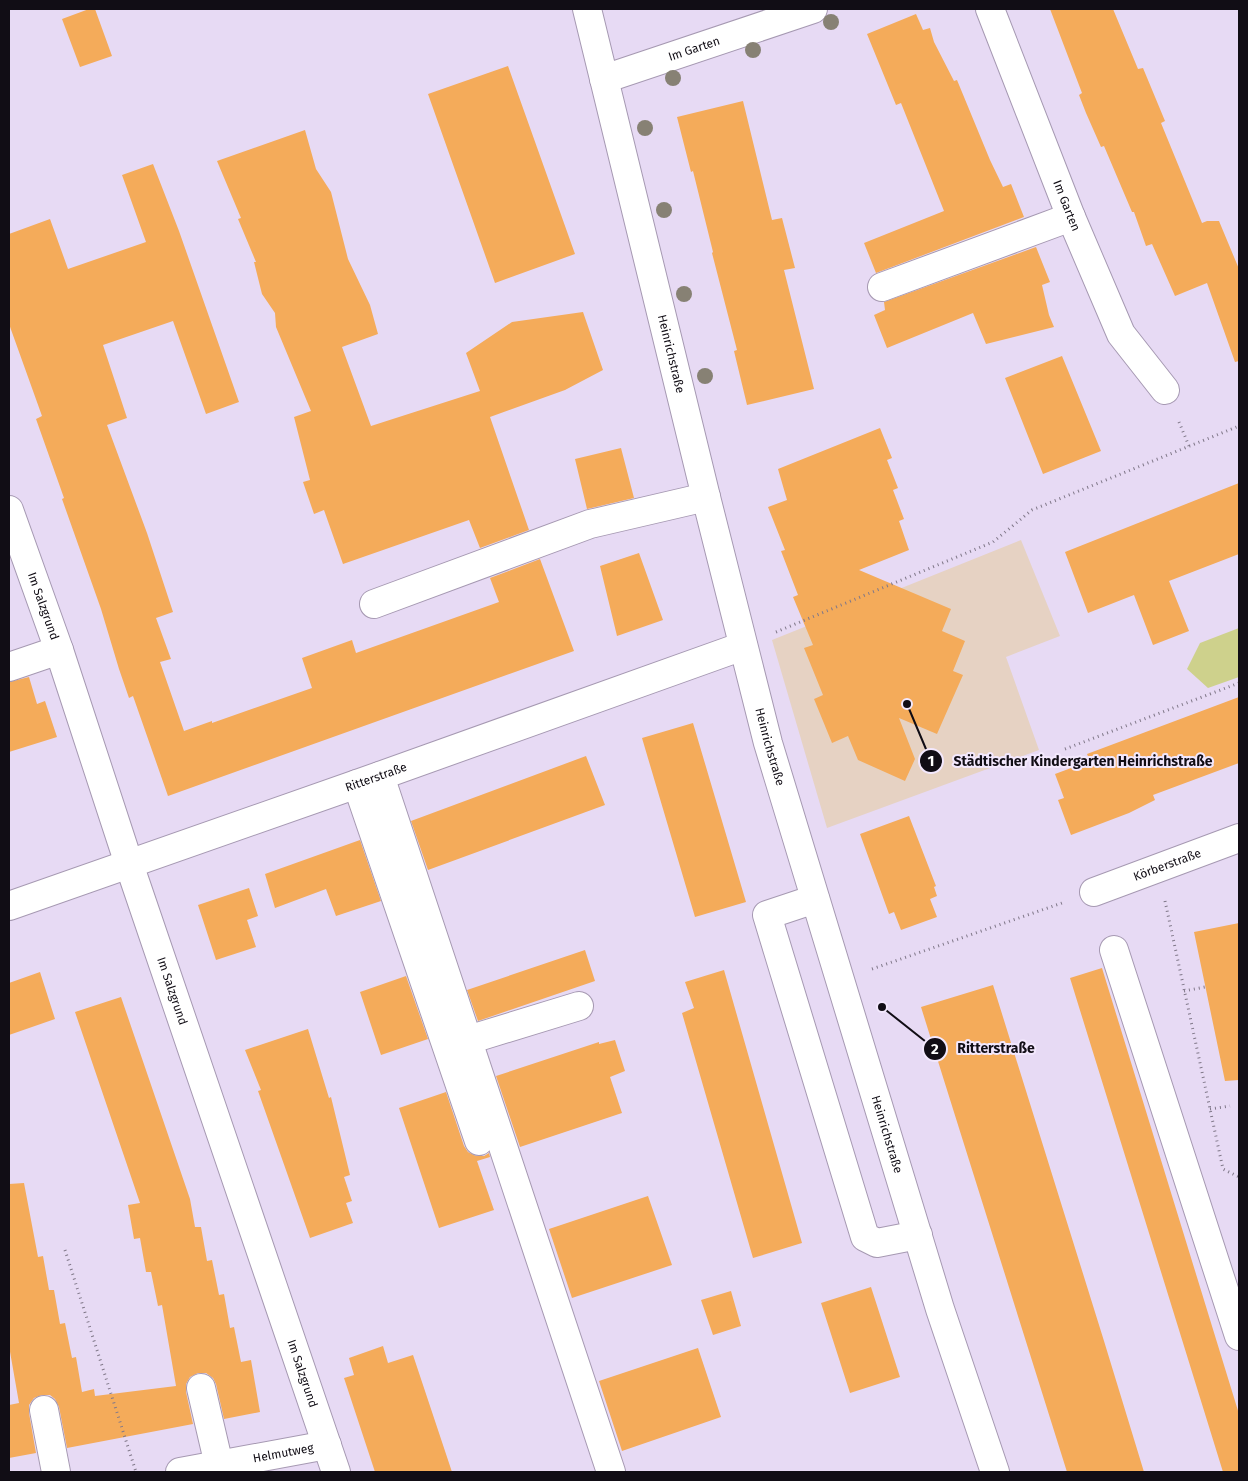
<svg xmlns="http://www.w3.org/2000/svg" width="1248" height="1481" font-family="'Fira Sans',sans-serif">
<rect width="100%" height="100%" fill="#e7daf4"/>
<path fill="#e6d2c3" d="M 1021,540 L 1060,636 L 1006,657 L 1039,750 L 827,828 L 772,640 Z"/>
<path fill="#ced18c" d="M 1239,628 L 1239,677 L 1208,688 L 1187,669 L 1200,643 Z"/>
<path fill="#f4ab5a" d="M 89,9 L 95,9 L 112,56 L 80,67 L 62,19 Z
M 1050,9 L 1113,9 L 1138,69 L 1143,68 L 1165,121 L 1161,123 L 1202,223 L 1207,221 L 1219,221 L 1239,269 L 1239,361 L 1235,362 L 1207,283 L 1175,296 L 1152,244 L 1146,246 L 1134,212 L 1132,212 L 1104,146 L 1101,147 L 1086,113 L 1079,95 L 1082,93 Z
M 916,14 L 923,30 L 930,28 L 934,42 L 954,81 L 957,80 L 990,160 L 1003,187 L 1011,184 L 1024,217 L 876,273 L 864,243 L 944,211 L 901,103 L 896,105 L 867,34 Z
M 508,66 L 575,254 L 495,283 L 428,94 Z
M 743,101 L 772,220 L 782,218 L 795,268 L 784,270 L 814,389 L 747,405 L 734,351 L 737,350 L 712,253 L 713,252 L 693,171 L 691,172 L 677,117 Z
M 305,130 L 316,169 L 331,192 L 348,259 L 370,305 L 378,334 L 342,347 L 371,426 L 480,391 L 466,353 L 512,322 L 583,312 L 603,370 L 565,390 L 490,417 L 529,530 L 480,548 L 469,520 L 343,564 L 324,510 L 314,514 L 303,482 L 310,480 L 294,417 L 311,411 L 276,327 L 275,313 L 262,294 L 254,262 L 256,262 L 238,219 L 241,218 L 217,161 Z
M 153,164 L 179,231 L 239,402 L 206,414 L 173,321 L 103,345 L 127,418 L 107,425 L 147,533 L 173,612 L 156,618 L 171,659 L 160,662 L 184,731 L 212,721 L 212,723 L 312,688 L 302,658 L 352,640 L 356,653 L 499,602 L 490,578 L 540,559 L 574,651 L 168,796 L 133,696 L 129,698 L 119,669 L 101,609 L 62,499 L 64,498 L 36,419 L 42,416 L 9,324 L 9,234 L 50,219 L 68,269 L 146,242 L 122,175 Z
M 1036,247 L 1050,282 L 1042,285 L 1049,315 L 1054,327 L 986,344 L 973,313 L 887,348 L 874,315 L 885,310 L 884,302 Z
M 1062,356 L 1101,451 L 1043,474 L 1005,378 Z
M 880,428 L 892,458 L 887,460 L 898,488 L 893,490 L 904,519 L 899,521 L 909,550 L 859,570 L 951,609 L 942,631 L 965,641 L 953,671 L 963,675 L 937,734 L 899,718 L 915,759 L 905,781 L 858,760 L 848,736 L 832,743 L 814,699 L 823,695 L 804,648 L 813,645 L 793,597 L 798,595 L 781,551 L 785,550 L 768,507 L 787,500 L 778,469 Z
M 621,448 L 634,498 L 587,509 L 575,459 Z
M 1239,483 L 1239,554 L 1169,581 L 1189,631 L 1153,645 L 1134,595 L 1088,613 L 1065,552 Z
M 639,553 L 663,620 L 617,636 L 600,566 Z
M 29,677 L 37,704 L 45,701 L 57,737 L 9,752 L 9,682 Z
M 1239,697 L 1239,763 L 1153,795 L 1155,800 L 1129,813 L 1071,835 L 1058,800 L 1064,798 L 1055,774 L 1090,761 L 1087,754 Z
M 693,723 L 746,902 L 695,917 L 642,738 Z
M 586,756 L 605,805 L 428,870 L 411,821 Z
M 909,816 L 936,886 L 934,887 L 937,896 L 930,899 L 937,917 L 901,930 L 894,912 L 889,914 L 860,834 Z
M 360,840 L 381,901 L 336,916 L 326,889 L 275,908 L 265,874 Z
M 249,888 L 258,916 L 247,920 L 256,947 L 216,960 L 198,905 Z
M 1239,923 L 1239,1080 L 1225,1081 L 1194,932 Z
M 585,950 L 595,981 L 478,1021 L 467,990 Z
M 1102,968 L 1239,1414 L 1239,1472 L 1223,1472 L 1070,978 Z
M 724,970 L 802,1243 L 753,1258 L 682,1013 L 694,1008 L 685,982 Z
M 40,972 L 55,1019 L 9,1035 L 9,983 Z
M 406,976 L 428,1039 L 381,1055 L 360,992 Z
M 993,985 L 1104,1341 L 1144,1472 L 1067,1472 L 931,1039 L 921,1007 Z
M 121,997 L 190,1199 L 195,1227 L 201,1227 L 207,1261 L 212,1260 L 219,1295 L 224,1294 L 230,1328 L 234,1327 L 241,1362 L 251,1360 L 260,1412 L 224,1419 L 216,1384 L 213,1378 L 206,1373 L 198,1373 L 190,1377 L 186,1384 L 186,1392 L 193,1424 L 67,1448 L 59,1407 L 55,1399 L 50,1395 L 42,1395 L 34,1398 L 29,1405 L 29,1413 L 36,1453 L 9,1458 L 9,1405 L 19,1403 L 9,1346 L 9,1184 L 24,1183 L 38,1257 L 43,1256 L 49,1290 L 54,1290 L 60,1324 L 65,1323 L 72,1358 L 76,1357 L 82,1392 L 94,1389 L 95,1396 L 176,1386 L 162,1305 L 158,1306 L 151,1272 L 146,1272 L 140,1238 L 134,1239 L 128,1205 L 140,1203 L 75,1012 Z
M 308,1029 L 329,1098 L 331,1097 L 350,1175 L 344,1177 L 352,1201 L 346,1203 L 353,1223 L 310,1238 L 258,1091 L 261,1090 L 245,1050 Z
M 615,1040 L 625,1071 L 610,1077 L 622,1113 L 520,1147 L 496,1076 L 599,1042 L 599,1044 Z
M 446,1092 L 464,1146 L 468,1152 L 476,1156 L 484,1156 L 489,1153 L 490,1157 L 477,1161 L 494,1210 L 439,1228 L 399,1108 Z
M 648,1196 L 672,1265 L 572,1298 L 549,1229 Z
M 871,1287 L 900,1377 L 850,1393 L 821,1303 Z
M 731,1291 L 741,1326 L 713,1335 L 701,1300 Z
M 383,1346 L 388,1363 L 413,1355 L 452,1472 L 375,1472 L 344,1378 L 354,1375 L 349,1358 Z
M 698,1348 L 721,1417 L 622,1451 L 599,1381 Z"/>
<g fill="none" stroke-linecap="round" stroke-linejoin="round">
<defs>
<g id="minor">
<path id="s1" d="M 587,9 L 706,497 L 768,743 L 940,1309 L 995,1472"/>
<path id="s2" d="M 990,9 L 1071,217 L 1121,334 L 1165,390"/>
<path id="s3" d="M 604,79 L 813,9"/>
<path d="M 882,287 L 1071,217"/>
<path id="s4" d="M 9,510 L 59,650 L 129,864 L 336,1472"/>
<path d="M 374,604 L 590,524 L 706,497"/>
<path d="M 9,667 L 59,650"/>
<path d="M 380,776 L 611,1472"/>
<path d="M 357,784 L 479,1141"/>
<path id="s5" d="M 1094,892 L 1239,838"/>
<path d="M 815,899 L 767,915 L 865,1237 L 877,1243 L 918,1235"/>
<path id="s6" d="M 9,906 L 357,784 L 743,646"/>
<path d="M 1114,950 L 1239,1336"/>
<path d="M 468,1040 L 579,1006"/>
<path d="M 201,1388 L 219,1465"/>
<path d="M 44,1410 L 56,1472"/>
<path id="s7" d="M 180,1472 L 327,1445"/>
</g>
</defs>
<use href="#minor" stroke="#a699b2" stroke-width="30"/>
<path stroke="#807889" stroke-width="3" stroke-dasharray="1 4" stroke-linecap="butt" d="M 1179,422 L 1189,446
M 776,632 L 993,542 L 1032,510 L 1239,426
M 1065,749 L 1239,683
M 1165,901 L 1223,1169 L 1239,1177
M 872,969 L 1062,903
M 1184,991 L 1205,987
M 1210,1109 L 1230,1106
M 65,1250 L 136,1472"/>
<use href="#minor" stroke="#fff" stroke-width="28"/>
</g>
<g fill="#878174">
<circle cx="831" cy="22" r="8"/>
<circle cx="753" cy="50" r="8"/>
<circle cx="673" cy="78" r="8"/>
<circle cx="645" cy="128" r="8"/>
<circle cx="664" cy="210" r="8"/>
<circle cx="684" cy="294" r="8"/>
<circle cx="705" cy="376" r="8"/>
</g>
<g text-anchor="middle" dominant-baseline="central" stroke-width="4" stroke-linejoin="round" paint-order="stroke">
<g font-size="12" fill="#110d15" stroke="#f3e8fd">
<text stroke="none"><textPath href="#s3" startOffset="95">Im Garten</textPath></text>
<text stroke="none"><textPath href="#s2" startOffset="211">Im Garten</textPath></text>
<text stroke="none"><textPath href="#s1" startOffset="355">Heinrichstraße</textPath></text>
<text stroke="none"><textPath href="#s4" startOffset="102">Im Salzgrund</textPath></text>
<text stroke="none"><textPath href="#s1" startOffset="760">Heinrichstraße</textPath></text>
<text stroke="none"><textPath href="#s6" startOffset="389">Ritterstraße</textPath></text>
<text stroke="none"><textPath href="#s5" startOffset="78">Körberstraße</textPath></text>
<text stroke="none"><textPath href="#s4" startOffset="508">Im Salzgrund</textPath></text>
<text stroke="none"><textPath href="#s1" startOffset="1165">Heinrichstraße</textPath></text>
<text stroke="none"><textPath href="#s4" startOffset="912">Im Salzgrund</textPath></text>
<text stroke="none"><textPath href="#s7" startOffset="105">Helmutweg</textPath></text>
</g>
</g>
<path fill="none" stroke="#110d15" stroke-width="2" d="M907 704L931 761M882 1007L935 1049"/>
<g fill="#110d15" stroke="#f3e8fd" stroke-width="2">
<circle cx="907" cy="704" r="5"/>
<circle cx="882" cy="1007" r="5"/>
<circle cx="931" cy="761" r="12"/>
<circle cx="935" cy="1049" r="12"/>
</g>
<g font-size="15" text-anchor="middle" font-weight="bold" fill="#fff">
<text x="931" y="766">1</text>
<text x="935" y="1054">2</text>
</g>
<g font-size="14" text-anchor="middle" font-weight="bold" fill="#110d15" stroke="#f3e8fd" stroke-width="4" stroke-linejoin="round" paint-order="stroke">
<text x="1083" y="766">Städtischer Kindergarten Heinrichstraße</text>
<text x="996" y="1053">Ritterstraße</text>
</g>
<rect width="1248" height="1481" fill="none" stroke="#110d15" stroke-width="20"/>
</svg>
